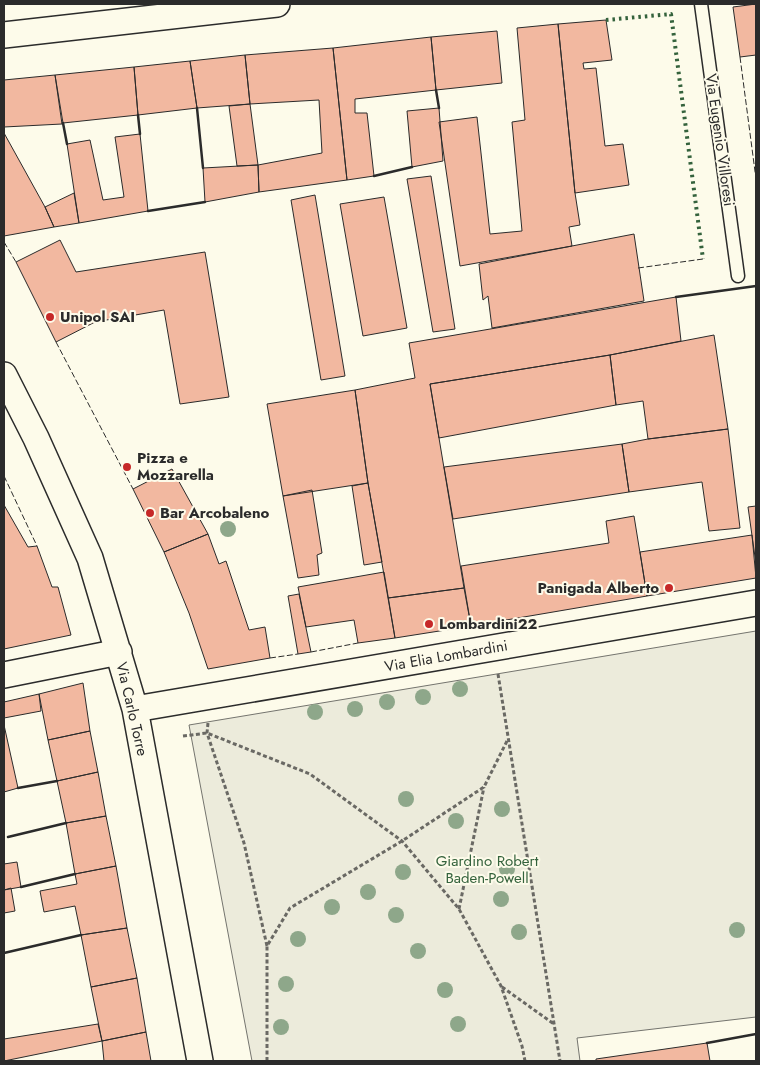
<svg xmlns="http://www.w3.org/2000/svg" width="760" height="1065" font-family="Jost,sans-serif">
<rect width="100%" height="100%" fill="#fdfbea"/>
<path fill="#ecebdb" stroke="#74746e" d="M 756,631 L 756,1017 L 577,1038 L 580,1061 L 252,1061 L 189,725 Z"/>
<path fill="#f2b8a0" stroke="#2b2b2b" d="M 756,4 L 756,55 L 740,57 L 733,7 Z
M 606,20 L 612,60 L 583,63 L 584,69 L 596,68 L 605,146 L 623,144 L 629,185 L 575,193 L 558,24 Z
M 558,24 L 575,193 L 580,225 L 569,227 L 572,246 L 460,266 L 439,122 L 477,117 L 490,234 L 522,231 L 512,122 L 525,120 L 517,28 Z
M 497,31 L 502,83 L 436,90 L 431,37 Z
M 431,37 L 436,90 L 355,99 L 355,113 L 367,113 L 374,176 L 347,180 L 333,48 Z
M 333,48 L 347,180 L 259,192 L 258,165 L 322,153 L 319,100 L 250,104 L 245,55 Z
M 245,55 L 250,104 L 197,108 L 190,61 Z
M 190,61 L 197,108 L 138,115 L 134,67 Z
M 134,67 L 138,115 L 63,123 L 55,75 Z
M 55,75 L 62,124 L 4,127 L 4,80 Z
M 250,104 L 258,165 L 237,166 L 229,106 Z
M 439,108 L 443,161 L 412,167 L 407,111 Z
M 4,133 L 45,207 L 54,227 L 4,236 Z
M 140,134 L 148,211 L 79,223 L 67,144 L 90,140 L 103,200 L 124,197 L 115,137 Z
M 258,165 L 259,192 L 205,202 L 203,168 Z
M 431,176 L 455,329 L 433,332 L 407,179 Z
M 74,193 L 79,223 L 54,227 L 45,207 Z
M 315,195 L 345,376 L 321,380 L 291,200 Z
M 384,197 L 407,328 L 363,336 L 340,204 Z
M 634,234 L 644,301 L 492,328 L 488,296 L 483,300 L 479,264 Z
M 60,240 L 76,272 L 205,252 L 229,397 L 180,404 L 164,310 L 95,322 L 56,342 L 16,262 Z
M 676,297 L 681,341 L 610,355 L 430,384 L 464,588 L 388,598 L 368,483 L 355,390 L 415,378 L 409,343 Z
M 714,335 L 728,429 L 648,439 L 643,401 L 616,405 L 610,355 Z
M 610,355 L 616,405 L 439,438 L 430,384 Z
M 355,390 L 368,483 L 283,496 L 267,404 Z
M 728,429 L 740,528 L 709,531 L 702,482 L 629,492 L 622,444 L 648,439 Z
M 622,444 L 629,492 L 453,519 L 444,467 Z
M 172,469 L 208,534 L 164,552 L 133,489 Z
M 368,483 L 382,562 L 364,565 L 352,486 Z
M 312,490 L 322,553 L 317,555 L 319,575 L 298,578 L 283,496 Z
M 4,505 L 28,547 L 37,546 L 52,587 L 58,587 L 71,635 L 4,649 Z
M 756,506 L 756,564 L 748,507 Z
M 634,516 L 647,596 L 471,626 L 461,566 L 609,543 L 606,521 Z
M 208,534 L 219,564 L 226,561 L 249,630 L 265,627 L 270,658 L 208,669 L 189,613 L 164,552 Z
M 752,535 L 756,578 L 647,596 L 640,552 Z
M 384,572 L 395,638 L 358,643 L 354,620 L 306,627 L 298,587 Z
M 464,588 L 471,626 L 395,638 L 388,598 Z
M 299,594 L 311,652 L 298,654 L 288,596 Z
M 83,683 L 90,731 L 48,740 L 39,694 Z
M 39,694 L 41,711 L 4,718 L 4,702 Z
M 4,725 L 18,788 L 4,792 Z
M 90,731 L 98,772 L 57,781 L 48,740 Z
M 98,772 L 106,816 L 66,823 L 57,781 Z
M 106,816 L 116,866 L 75,874 L 66,823 Z
M 17,862 L 21,887 L 4,890 L 4,864 Z
M 116,866 L 127,928 L 81,935 L 75,906 L 44,912 L 40,891 L 77,884 L 75,874 Z
M 11,888 L 15,911 L 4,913 L 4,890 Z
M 127,928 L 137,978 L 91,987 L 81,935 Z
M 137,978 L 146,1032 L 102,1041 L 91,987 Z
M 98,1024 L 102,1041 L 4,1061 L 4,1039 Z
M 146,1032 L 151,1061 L 104,1061 L 102,1041 Z
M 707,1043 L 710,1061 L 596,1061 L 596,1059 Z"/>
<g fill="none" stroke-linecap="round" stroke-linejoin="round">
<defs>
<path id="lane" d="M 701,4 L 738,276"/>
<path id="street" d="M 4,35 L 277,4
M 4,375 L 36,438 L 90,558 L 135,709 L 200,1061
M 4,675 L 119,652
M 135,709 L 756,603"/>
</defs>
<use href="#lane" stroke="#2b2b2b" stroke-width="15"/>
<use href="#street" stroke="#2b2b2b" stroke-width="28"/>
<path stroke="#6a6964" stroke-width="3" stroke-dasharray="4 2.5" stroke-linecap="butt" d="M 498,674 L 560,1061
M 208,723 L 207,733 L 244,843 L 267,946
M 183,736 L 207,733 L 310,774 L 402,841 L 459,909 L 501,986 L 522,1046 L 525,1061
M 459,909 L 484,787
M 502,987 L 554,1024
M 267,1061 L 267,946 L 290,908 L 402,841 L 484,787 L 508,739"/>
<use href="#lane" stroke="#fdfbea" stroke-width="12"/>
<use href="#street" stroke="#fdfbea" stroke-width="25"/>
<path stroke="#34623c" stroke-width="4" stroke-dasharray="2.5 4" stroke-linecap="butt" d="M 606,20 L 671,14 L 703,259"/>
<path stroke="#2b2b2b" stroke-width="1" stroke-dasharray="6 2.5" stroke-linecap="butt" d="M 740,57 L 756,179
M 4,242 L 16,262
M 638,268 L 703,259
M 56,342 L 133,489
M 4,476 L 37,546
M 311,652 L 358,643
M 270,658 L 298,654"/>
<path stroke="#2b2b2b" stroke-width="2.5" d="M 436,90 L 439,108
M 197,108 L 203,168
M 138,115 L 140,134
M 63,123 L 67,144
M 374,176 L 412,167
M 148,211 L 205,202
M 676,297 L 756,286
M 18,788 L 57,781
M 8,837 L 66,823
M 21,887 L 75,874
M 4,953 L 81,935
M 707,1043 L 756,1034"/>
</g>
<g fill="#8ea78a">
<circle cx="228" cy="529" r="8"/>
<circle cx="460" cy="689" r="8"/>
<circle cx="423" cy="697" r="8"/>
<circle cx="387" cy="702" r="8"/>
<circle cx="355" cy="709" r="8"/>
<circle cx="315" cy="712" r="8"/>
<circle cx="406" cy="799" r="8"/>
<circle cx="502" cy="809" r="8"/>
<circle cx="456" cy="821" r="8"/>
<circle cx="507" cy="869" r="8"/>
<circle cx="403" cy="872" r="8"/>
<circle cx="368" cy="892" r="8"/>
<circle cx="501" cy="899" r="8"/>
<circle cx="332" cy="907" r="8"/>
<circle cx="396" cy="915" r="8"/>
<circle cx="737" cy="930" r="8"/>
<circle cx="519" cy="932" r="8"/>
<circle cx="298" cy="939" r="8"/>
<circle cx="418" cy="951" r="8"/>
<circle cx="286" cy="984" r="8"/>
<circle cx="445" cy="990" r="8"/>
<circle cx="458" cy="1024" r="8"/>
<circle cx="281" cy="1027" r="8"/>
</g>
<g fill="#c62828" stroke="#fdfbea" stroke-width="2">
<circle cx="50" cy="317" r="5"/>
<circle cx="127" cy="467" r="5"/>
<circle cx="150" cy="513" r="5"/>
<circle cx="669" cy="588" r="5"/>
<circle cx="429" cy="624" r="5"/>
</g>
<g text-anchor="middle" dominant-baseline="central" stroke-width="4" stroke-linejoin="round" paint-order="stroke">
<g font-size="15" fill="#2b2b2b" stroke="#fdfbea">
<text transform="translate(720 140) rotate(82)">Via Eugenio Villoresi</text>
<text transform="translate(446 656) rotate(-10)">Via Elia Lombardini</text>
<text transform="translate(132 709) rotate(77)">Via Carlo Torre</text>
</g>
<g font-size="15" font-weight="bold" fill="#2b2b2b" stroke="#fdfbea" text-anchor="start">
<text x="60" y="317">Unipol SAI</text>
<text x="137" y="458">Pizza e<tspan x="137" dy="17">Mozzarella</tspan></text>
<text x="160" y="513">Bar Arcobaleno</text>
<text x="659" y="588" text-anchor="end">Panigada Alberto</text>
<text x="439" y="624">Lombardini22</text>
</g>
<g font-size="15" fill="#34623c" stroke="#fdfbea">
<text x="487" y="861">Giardino Robert<tspan x="487" dy="17">Baden-Powell</tspan></text>
</g>
</g>
<rect width="760" height="1065" fill="none" stroke="#2b2b2b" stroke-width="10"/>
</svg>
